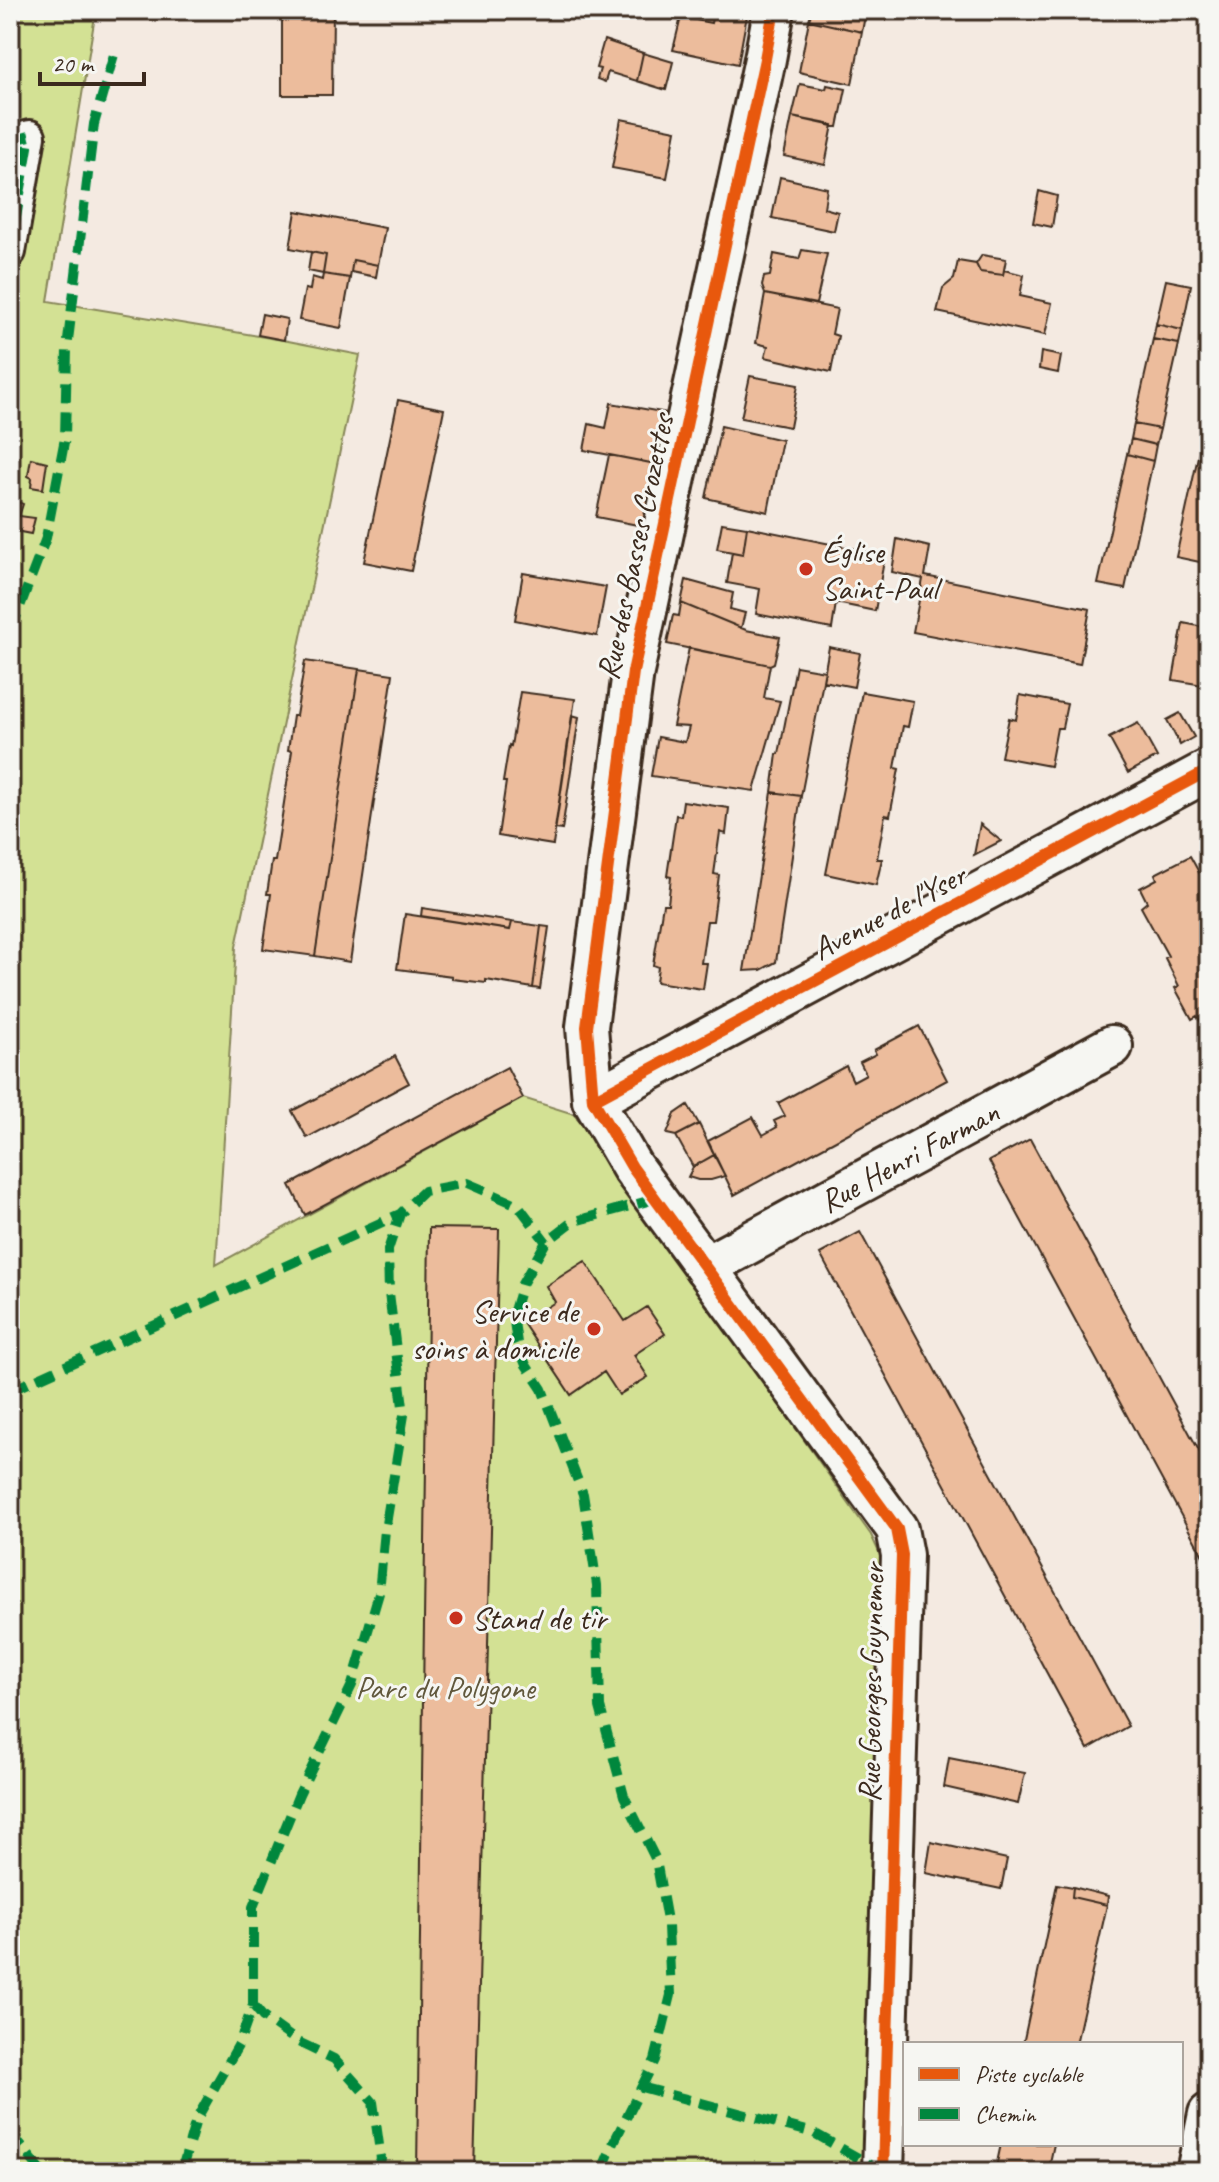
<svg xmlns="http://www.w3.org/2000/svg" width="1219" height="2182" font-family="Caveat,sans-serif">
<rect width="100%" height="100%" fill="#f4eae1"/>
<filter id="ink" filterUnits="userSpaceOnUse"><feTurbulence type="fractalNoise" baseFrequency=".0125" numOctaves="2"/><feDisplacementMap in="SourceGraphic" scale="16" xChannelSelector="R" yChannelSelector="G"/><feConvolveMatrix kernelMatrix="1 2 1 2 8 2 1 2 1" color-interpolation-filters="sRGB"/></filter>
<g filter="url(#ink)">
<path fill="#d3e194" stroke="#878659" stroke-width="2" d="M 10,10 L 96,10 L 48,301 L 283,340 L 360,355 L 236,947 L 216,1265 L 523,1098 L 574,1114 L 871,1535 L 885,1565 L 862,2172 L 10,2172 Z"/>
<path fill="#ecbc9c" stroke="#3b2a1e" stroke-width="2" d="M 282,10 L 333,10 L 332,95 L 282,95 Z
M 682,10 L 714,10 L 711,23 L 681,17 Z
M 714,10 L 748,10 L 738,64 L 673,50 L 681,17 L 711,23 Z
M 812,10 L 866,10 L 862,32 L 809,20 Z
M 809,20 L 862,32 L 852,84 L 799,72 Z
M 604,40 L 643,53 L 637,81 L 608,72 L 605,82 L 597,79 L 600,69 L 596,68 Z
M 643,53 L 673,62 L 666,90 L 637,81 Z
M 800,84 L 826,89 L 827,85 L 846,89 L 838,127 L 792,117 Z
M 792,117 L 833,125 L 825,165 L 784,156 Z
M 621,119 L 676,130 L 667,178 L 612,168 Z
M 780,177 L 827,188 L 824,208 L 838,212 L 834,231 L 772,218 Z
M 1039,191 L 1057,196 L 1052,227 L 1033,223 Z
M 296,211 L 385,228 L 378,265 L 353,260 L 350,278 L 323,274 L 326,255 L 290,248 Z
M 802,250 L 827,254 L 816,304 L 765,294 L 762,286 L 764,277 L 770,276 L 774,254 L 799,259 Z
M 311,252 L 326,255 L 323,274 L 308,271 Z
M 982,255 L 1006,259 L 1003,275 L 980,272 L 976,264 Z
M 353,260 L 378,265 L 376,277 L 351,272 Z
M 958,261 L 976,264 L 980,272 L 1003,275 L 1004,270 L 1024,275 L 1020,296 L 1052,303 L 1045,335 L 937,312 L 943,288 L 954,279 Z
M 323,274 L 350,278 L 341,328 L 299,320 L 305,289 L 310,290 L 312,277 L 322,280 Z
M 1166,280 L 1191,285 L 1182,330 L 1156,324 Z
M 765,294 L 837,309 L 832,334 L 838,336 L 831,372 L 765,357 L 768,346 L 756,343 Z
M 262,314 L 287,319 L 284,340 L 258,335 Z
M 1156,324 L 1182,330 L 1179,344 L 1153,339 Z
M 1153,339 L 1179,344 L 1160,429 L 1134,424 Z
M 1041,352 L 1061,356 L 1058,373 L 1039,369 Z
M 750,376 L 798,385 L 790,427 L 741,418 Z
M 398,400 L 444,409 L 411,571 L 364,562 Z
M 611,403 L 667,413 L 656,464 L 584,450 L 589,424 L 606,428 Z
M 1209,406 L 1209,564 L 1176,557 Z
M 1134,424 L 1160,429 L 1156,445 L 1131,439 Z
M 721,426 L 782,440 L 768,512 L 706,498 Z
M 1131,439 L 1156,445 L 1153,461 L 1127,454 Z
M 1127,454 L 1153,461 L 1125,589 L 1098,584 Z
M 609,455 L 656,464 L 643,526 L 596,517 Z
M 31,458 L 47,462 L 43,489 L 31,487 L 32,478 L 28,476 Z
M 10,499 L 23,504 L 19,516 L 35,518 L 31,534 L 15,531 L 14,544 L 10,543 Z
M 722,523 L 747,527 L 743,554 L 717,549 Z
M 747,527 L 885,555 L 875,611 L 836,603 L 832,629 L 756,614 L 760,589 L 727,583 L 732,552 L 743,554 Z
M 897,539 L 930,547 L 925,576 L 1090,609 L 1080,664 L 913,632 L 923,579 L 892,572 Z
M 523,573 L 606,587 L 597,636 L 515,620 Z
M 686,580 L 733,593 L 730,609 L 745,613 L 741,628 L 681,603 Z
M 681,603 L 746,630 L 780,637 L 774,663 L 770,665 L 667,644 L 673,615 L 679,616 Z
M 1183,623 L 1209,628 L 1209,686 L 1173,680 Z
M 829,647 L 860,653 L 854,687 L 823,681 Z
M 689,648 L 770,665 L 764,698 L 780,701 L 754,791 L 651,776 L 658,737 L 685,742 L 689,727 L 673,726 Z
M 305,661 L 359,669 L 315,956 L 263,949 L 271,894 L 267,894 L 272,861 L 275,861 L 292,751 L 288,750 L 293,716 L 296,716 Z
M 796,666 L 825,671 L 801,796 L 772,792 L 777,754 L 779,754 Z
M 359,669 L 393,674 L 350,962 L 315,956 Z
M 520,692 L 575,699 L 553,845 L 498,836 L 506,782 L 503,782 L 509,745 L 511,746 Z
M 862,692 L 913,701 L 908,727 L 903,726 L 895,768 L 899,769 L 890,816 L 885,815 L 877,859 L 882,859 L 876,885 L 826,874 Z
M 1020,695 L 1067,704 L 1062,728 L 1057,728 L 1050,766 L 1001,757 L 1009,718 L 1016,720 Z
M 1180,713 L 1194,737 L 1180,745 L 1167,720 Z
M 572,715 L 579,717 L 562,830 L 555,829 Z
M 1138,723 L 1157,757 L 1128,773 L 1109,738 Z
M 772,792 L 801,796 L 776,962 L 761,970 L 744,971 Z
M 683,801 L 729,808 L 726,834 L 720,832 L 714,874 L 719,875 L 713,921 L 707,921 L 701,963 L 707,963 L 703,989 L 656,982 L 658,967 L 653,965 L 663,904 L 668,904 L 671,877 L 667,876 L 676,815 L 681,816 Z
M 980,824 L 1001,841 L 974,855 Z
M 1190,856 L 1206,885 L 1209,883 L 1209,1032 L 1207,1033 L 1197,1016 L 1192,1019 L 1175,988 L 1179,986 L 1165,958 L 1168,956 L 1141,907 L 1147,902 L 1140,888 L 1157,879 L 1155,874 Z
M 422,908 L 512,922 L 510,930 L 421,916 Z
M 405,914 L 510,930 L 512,922 L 541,926 L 533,988 L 486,980 L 486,983 L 452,979 L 452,976 L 397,969 Z
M 541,926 L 549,927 L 540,989 L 533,988 Z
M 919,1026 L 947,1080 L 734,1195 L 708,1141 L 753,1117 L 763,1135 L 777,1127 L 774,1121 L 785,1116 L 778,1103 L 846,1066 L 853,1081 L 866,1074 L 860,1062 L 876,1054 L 874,1050 Z
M 395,1056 L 409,1083 L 307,1138 L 292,1111 Z
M 507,1067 L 523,1098 L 305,1215 L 290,1185 Z
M 688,1105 L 699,1124 L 676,1136 L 667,1134 L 675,1114 Z
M 699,1124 L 714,1155 L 693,1167 L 676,1136 Z
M 1030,1139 L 1209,1469 L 1209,1567 L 989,1161 Z
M 714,1155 L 725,1176 L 711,1180 L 698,1180 L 688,1177 L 693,1167 Z
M 429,1228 L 499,1229 L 474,2172 L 417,2172 Z
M 860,1232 L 1128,1726 L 1088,1749 L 820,1254 Z
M 585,1261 L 625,1321 L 647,1307 L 665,1334 L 634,1355 L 648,1377 L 619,1395 L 604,1372 L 571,1395 L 523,1323 L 555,1302 L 546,1286 Z
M 949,1758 L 1025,1773 L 1018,1804 L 944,1787 Z
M 931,1842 L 1007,1859 L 1001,1889 L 926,1873 Z
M 1057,1884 L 1073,1887 L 1072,1897 L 1107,1905 L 1076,2044 L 1023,2044 Z
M 1073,1887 L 1108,1896 L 1107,1905 L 1072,1897 Z
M 1001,2144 L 1054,2144 L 1048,2172 L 995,2172 Z"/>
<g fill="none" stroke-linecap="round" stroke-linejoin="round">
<defs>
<path id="pedestrian" d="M 10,141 L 30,136 L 10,252"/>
<g id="minor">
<path d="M 774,10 L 765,59 L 633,672 L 587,1027 L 593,1100 L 632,1167 L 897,1529 L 902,1555 L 883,2172"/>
<path d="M 593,1100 L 1209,770"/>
<path id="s1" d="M 705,1267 L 1112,1046"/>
<path d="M 1197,2172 L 1209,2114"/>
</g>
</defs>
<use href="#pedestrian" stroke="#3b2a1e" stroke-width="36"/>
<use href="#minor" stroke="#3b2a1e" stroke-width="46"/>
<use href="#pedestrian" stroke="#f6f6f2" stroke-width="30"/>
<use href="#minor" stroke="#f6f6f2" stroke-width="40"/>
<path stroke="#00873e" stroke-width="10" stroke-dasharray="20 10" stroke-linecap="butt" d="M 10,141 L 30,136 L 10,252
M 10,633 L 46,538 L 65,438 L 67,349 L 94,124 L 115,51
M 10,1391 L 400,1214
M 253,2005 L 263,2017 L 298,2042 L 334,2059 L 373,2102 L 381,2159 L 375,2172
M 641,2087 L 814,2133 L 883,2172
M 10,2132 L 42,2172
M 181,2172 L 196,2120 L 239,2044 L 253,2005 L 253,1907 L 299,1794 L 352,1685 L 379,1593 L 385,1530 L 404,1415 L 389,1293 L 388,1250 L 400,1214 L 424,1191 L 467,1183 L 518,1205 L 546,1242
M 601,2172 L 614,2142 L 655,2060 L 671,1995 L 668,1926 L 656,1860 L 624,1796 L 600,1707 L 597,1585 L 583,1494 L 542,1389 L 526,1365 L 517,1343 L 513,1314 L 522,1284 L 546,1242 L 572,1222 L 655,1199"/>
<defs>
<path id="cycleway" d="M 774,10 L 765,59 L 633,672 L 587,1027 L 593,1100 L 632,1167 L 897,1529 L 902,1555 L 883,2172
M 593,1100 L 1209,770"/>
</defs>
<use href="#cycleway" stroke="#f6f6f2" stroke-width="17"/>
<use href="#cycleway" stroke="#e8590c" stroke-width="12"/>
</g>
</g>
<g fill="#c8321e" stroke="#f6f6f2" stroke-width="3">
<circle cx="806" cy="569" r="8"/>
<circle cx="594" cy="1329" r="8"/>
<circle cx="456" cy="1618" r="8"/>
</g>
<g text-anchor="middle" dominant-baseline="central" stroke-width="6" stroke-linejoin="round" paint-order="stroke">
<g font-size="32" fill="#3b2a1e" stroke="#f6f6f2">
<text transform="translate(635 547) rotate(-78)">Rue des Basses Crozettes</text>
<text transform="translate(889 912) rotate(-28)">Avenue de l'Yser</text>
<text stroke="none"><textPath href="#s1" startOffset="232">Rue Henri Farman</textPath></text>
<text transform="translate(871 1683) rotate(-89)">Rue Georges Guynemer</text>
</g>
<g font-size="32" fill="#3b2a1e" stroke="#f6f6f2" text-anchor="start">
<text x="822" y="551">Église<tspan x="822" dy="37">Saint-Paul</tspan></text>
<text x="578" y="1311" text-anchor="end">Service de<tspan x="578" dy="37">soins à domicile</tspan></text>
<text x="472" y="1618">Stand de tir</text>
</g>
<g font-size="32" fill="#61583c" stroke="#f6f6f2">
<text x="445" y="1687">Parc du Polygone</text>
</g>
</g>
<rect width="1219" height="2182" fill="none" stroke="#f6f6f2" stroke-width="40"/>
<rect x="20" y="20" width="1179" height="2142" fill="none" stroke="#3b2a1e" stroke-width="3" filter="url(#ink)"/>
<rect x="903" y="2042" width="280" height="104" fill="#f6f6f2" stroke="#aba49d" stroke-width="2"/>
<rect x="919" y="2068" width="40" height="12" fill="#e8590c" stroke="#aba49d" stroke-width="2"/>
<text x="975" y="2082" font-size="24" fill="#3b2a1e">Piste cyclable</text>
<rect x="919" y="2108" width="40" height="12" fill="#00873e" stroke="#aba49d" stroke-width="2"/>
<text x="975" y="2122" font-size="24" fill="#3b2a1e">Chemin</text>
<path d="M40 72v12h104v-12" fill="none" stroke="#3b2a1e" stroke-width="4"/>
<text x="52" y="72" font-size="24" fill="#3b2a1e" stroke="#f6f6f2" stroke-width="6" paint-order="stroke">20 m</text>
</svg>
